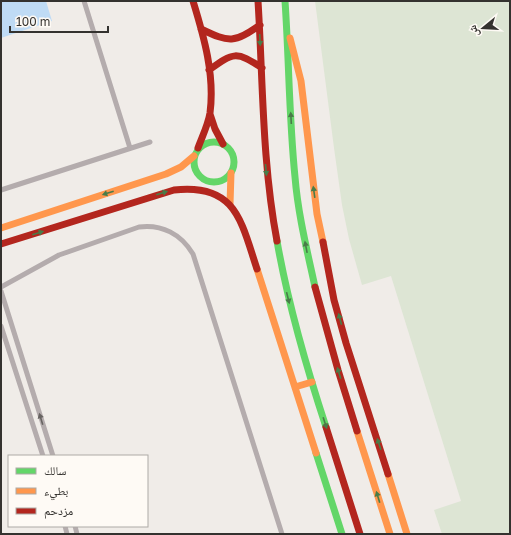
<svg xmlns="http://www.w3.org/2000/svg" width="511" height="535" font-family="'Golos Text','Noto Naskh Arabic',sans-serif">
<rect width="100%" height="100%" fill="#f0ece8"/>
<path fill="#dde5d4" d="M 315,1 L 510,1 L 510,534 L 442,534 L 434,510 L 461,501 L 391,276 L 362,285 L 349,239 L 342,205 L 334,148 Z"/>
<path fill="#bfdbf5" d="M 1,1 L 46,1 L 52,21 L 1,38 Z"/>
<g fill="none" stroke-linecap="round" stroke-linejoin="round">
<path stroke="#b4acad" stroke-width="5" d="M 84,1 L 130,148
M 1,190 L 150,142
M 1,287 L 59,255 L 139,227 C 162,224 181,234 193,254 L 282,534
M 1,291 L 53,456
M 1,326 L 43,456
M 65,526 L 67,534
M 75,526 L 77,534"/>
<path stroke="#63d668" stroke-width="7" d="M 285,1 C 289,59 289,118 295,177 C 298,214 307,250 315,287
M194 162a20 20 0 1 1 40 0a20 20 0 1 1-40 0Z
M 277,241 C 288,304 306,366 326,427
M 316,453 L 342,534"/>
<path stroke="#ff974d" stroke-width="7" d="M 290,38 L 301,81 L 317,214 L 323,242
M 230,204 L 231,173
M 1,228 L 166,174 L 181,167 L 194,156
M 257,269 L 316,453
M 295,387 L 312,382
M 357,431 L 390,534
M 388,474 L 407,534"/>
<path stroke="#b3261e" stroke-width="7" d="M 193,1 C 204,37 215,75 210,113 C 208,125 202,137 198,148
M 258,1 C 263,81 262,162 277,241
M 201,29 C 230,43 234,43 260,25
M 209,70 C 234,52 236,51 262,68
M 210,114 L 215,129 L 223,144
M 323,242 L 334,300 L 346,343 L 388,474
M 1,244 L 174,190 C 236,183 241,221 257,269
M 315,287 L 338,370 L 357,431
M 326,427 L 360,534"/>
</g>
<defs><path id="oneway-solid" d="M-6-.8H1V-3.2L6.5 0L1 3.2V.8H-6Z"/></defs>
<g fill="#497c49">
<use href="#oneway-solid" transform="translate(260 40) rotate(87)"/>
<use href="#oneway-solid" transform="translate(291 118) rotate(-93)"/>
<use href="#oneway-solid" transform="translate(266 170) rotate(85)"/>
<use href="#oneway-solid" transform="translate(314 192) rotate(-98)"/>
<use href="#oneway-solid" transform="translate(108 193) rotate(162)"/>
<use href="#oneway-solid" transform="translate(162 193) rotate(-17)"/>
<use href="#oneway-solid" transform="translate(38 233) rotate(-18)"/>
<use href="#oneway-solid" transform="translate(306 247) rotate(-101)"/>
<use href="#oneway-solid" transform="translate(288 298) rotate(76)"/>
<use href="#oneway-solid" transform="translate(340 319) rotate(-105)"/>
<use href="#oneway-solid" transform="translate(339 373) rotate(-107)"/>
<use href="#oneway-solid" transform="translate(325 423) rotate(72)"/>
<use href="#oneway-solid" transform="translate(379 444) rotate(-108)"/>
<use href="#oneway-solid" transform="translate(378 497) rotate(-107)"/>
</g>
<use fill="#676361" href="#oneway-solid" transform="translate(41 419) rotate(-107)"/>
<rect width="511" height="535" fill="none" stroke="#34322f" stroke-width="4"/>
<rect x="8" y="455" width="140" height="72" fill="#fefaf5" stroke="#adaaa6"/>
<rect x="16" y="468" width="20" height="6" fill="#63d668" stroke="#adaaa6"/>
<text x="44" y="475" font-size="12" fill="#34322f">سالك</text>
<rect x="16" y="488" width="20" height="6" fill="#ff974d" stroke="#adaaa6"/>
<text x="44" y="495" font-size="12" fill="#34322f">بطيء</text>
<rect x="16" y="508" width="20" height="6" fill="#b3261e" stroke="#adaaa6"/>
<text x="44" y="515" font-size="12" fill="#34322f">مزدحم</text>
<g transform="translate(483 28) rotate(252)" stroke="#fefaf5" stroke-width="3" paint-order="stroke">
<path d="M0-3L7 15L0 10L-7 15Z" fill="#34322f"/>
<text y="-6" font-size="11" font-weight="bold" text-anchor="middle" fill="#34322f">ش</text>
</g>
<path d="M10 26v6h98v-6" fill="none" stroke="#34322f" stroke-width="2"/>
<text x="16" y="26" font-size="12" fill="#34322f" stroke="#fefaf5" stroke-width="3" paint-order="stroke">100 m</text>
</svg>
